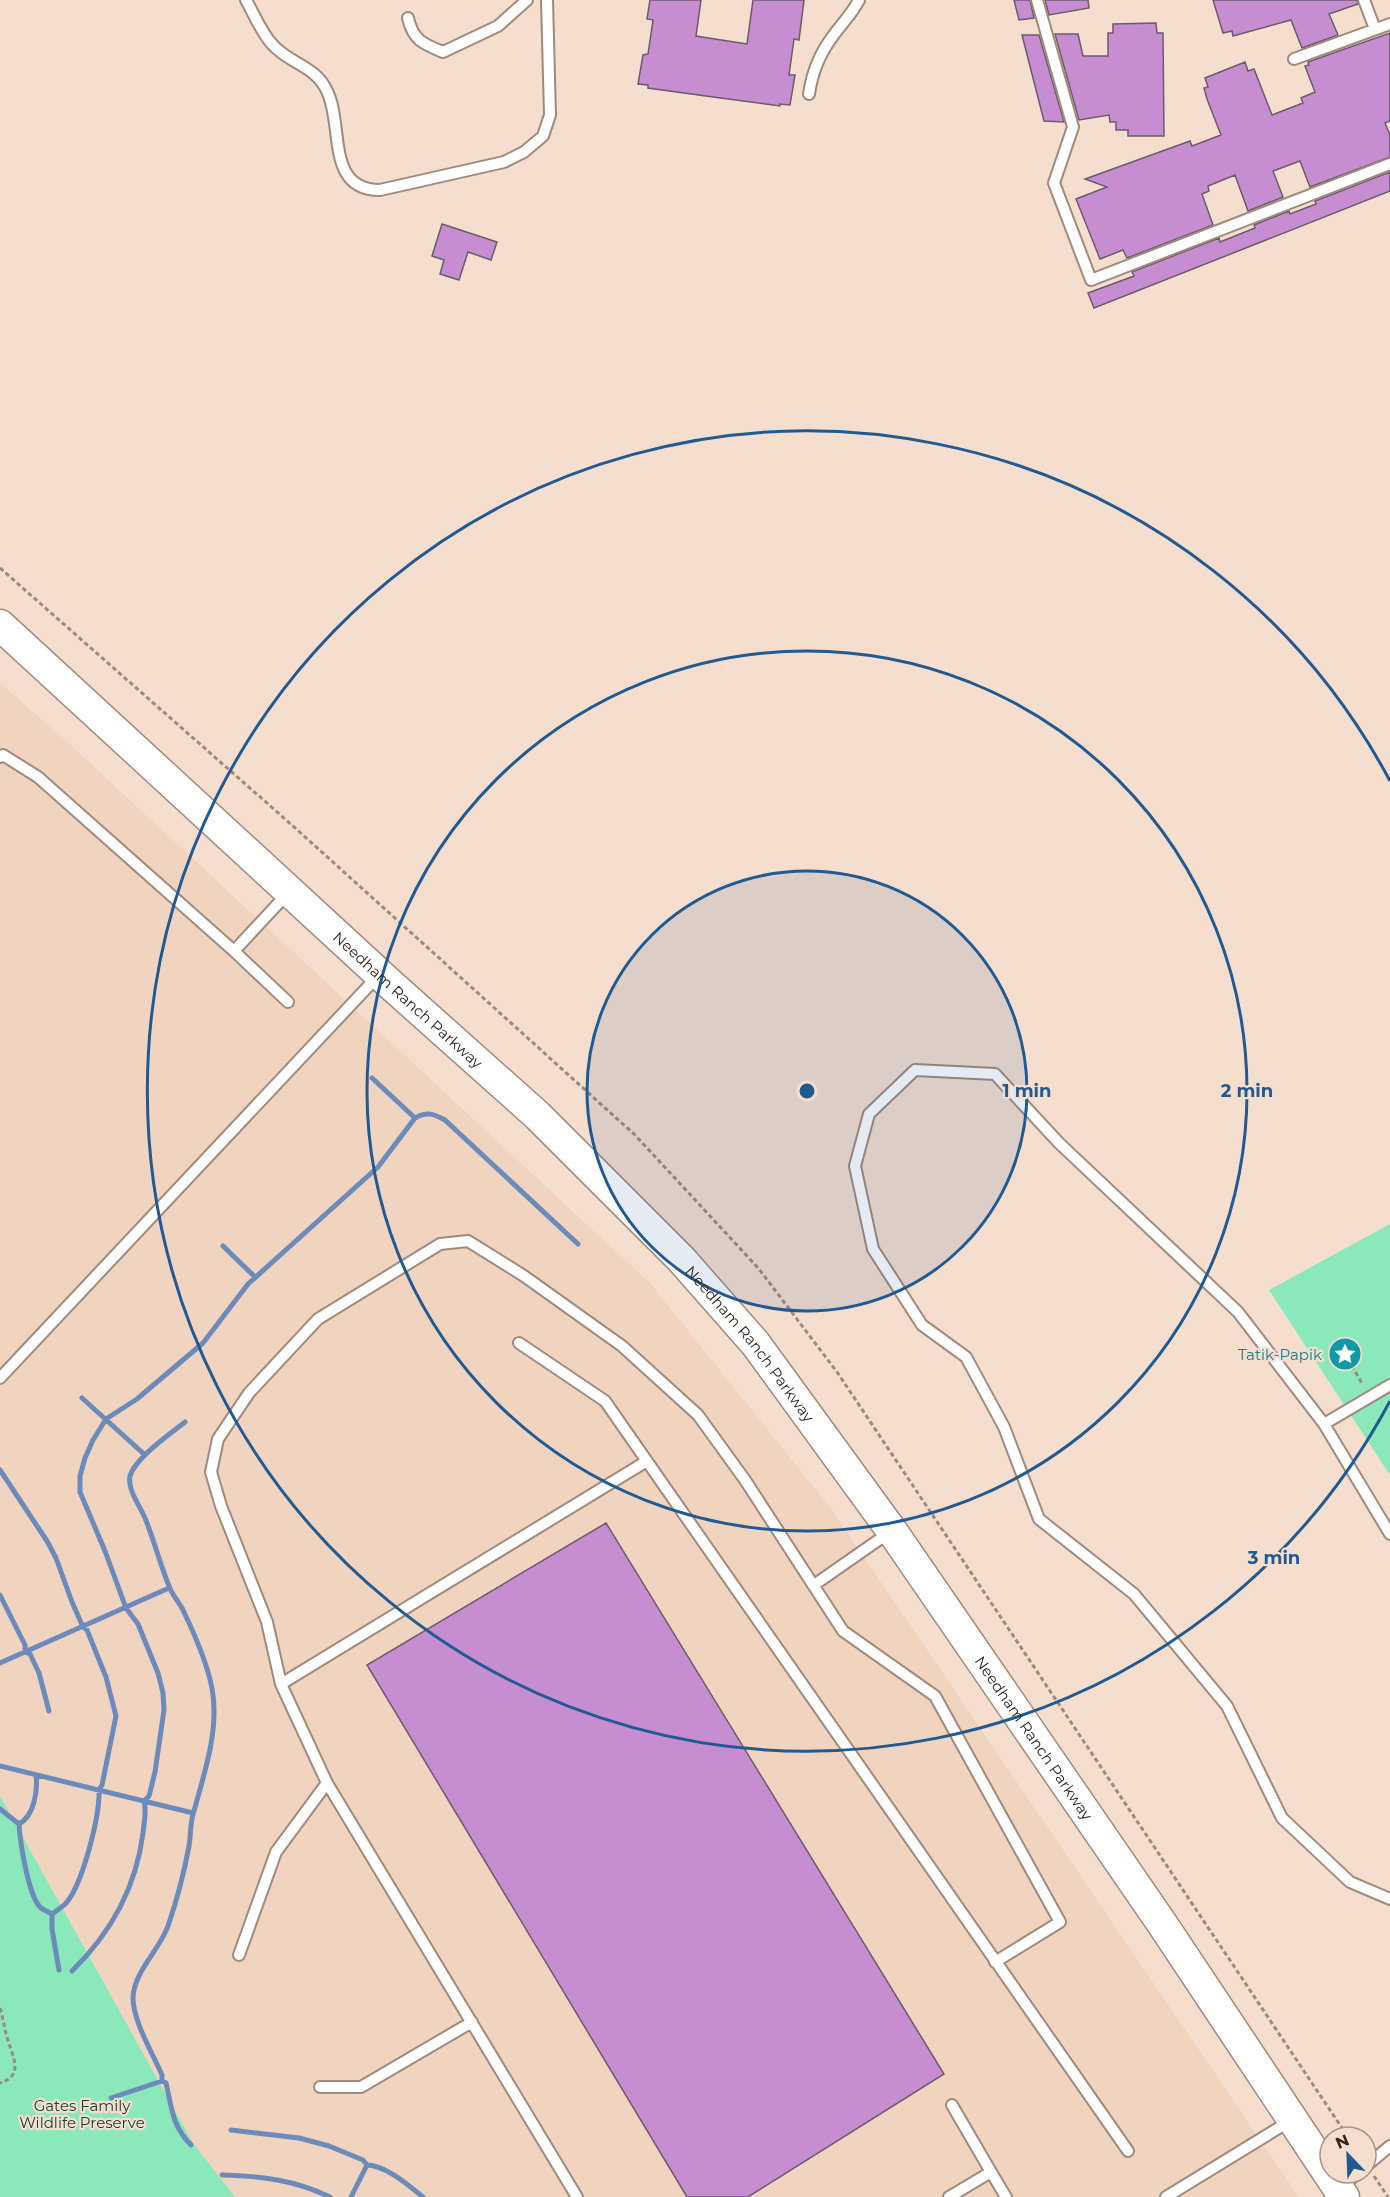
<svg xmlns="http://www.w3.org/2000/svg" width="1390" height="2197" font-family="Montserrat,sans-serif">
<rect width="100%" height="100%" fill="#f6decf"/>
<path fill="#f1d4bf" d="M 0,683 L 62,737 L 650,1283 L 832,1510 L 1299,2197 L 235,2197 L 193,2143 L 0,1796 Z"/>
<path fill="#8ae8bb" d="M 1390,1224 L 1390,1475 L 1269,1290 Z
M 0,1796 L 193,2143 L 235,2197 L 0,2197 Z"/>
<g fill="none" stroke-linecap="round" stroke-linejoin="round">
<path stroke="#6c8bba" stroke-width="5" d="M 372,1078 L 415,1118
M 223,1246 L 255,1277
M 82,1398 L 145,1455
M 185,1422 C 170,1434 135,1458 130,1476 C 127,1489 140,1506 145,1518 C 154,1540 160,1564 169,1586 C 172,1595 179,1602 183,1610 C 194,1633 210,1669 213,1695 C 218,1734 204,1774 194,1811 C 190,1821 191,1835 189,1846 C 184,1873 177,1900 168,1926 C 159,1951 134,1971 133,1998 C 133,2021 153,2054 162,2075 L 162,2081 L 166,2083 C 172,2108 172,2126 191,2145
M 0,1470 L 47,1541 L 56,1558 L 72,1602 L 83,1627 L 87,1630 L 106,1677 L 116,1716 L 102,1785 L 99,1790 C 100,1816 83,1882 67,1902 C 63,1907 57,1910 52,1914
M 0,1595 L 25,1645 L 25,1652 L 30,1654 L 39,1673 L 49,1711
M 0,1663 L 169,1588
M 0,1766 L 193,1813
M 0,1809 L 19,1824 C 20,1842 28,1894 40,1907 C 43,1910 49,1912 52,1914 L 52,1929 L 59,1970
M 19,1824 C 34,1816 38,1791 36,1775
M 72,1971 C 111,1933 136,1888 143,1833 C 144,1822 147,1811 144,1801 L 149,1796 L 155,1772 L 164,1710 L 163,1693 L 158,1673 L 138,1624 L 126,1608 L 105,1551 L 80,1492 L 80,1476 L 85,1458 L 93,1440 L 106,1419 L 137,1399 L 203,1343 L 248,1284 L 378,1167 L 415,1118 C 427,1111 434,1114 445,1120 L 578,1244
M 111,2098 L 162,2081
M 231,2130 L 299,2138 L 329,2146 L 363,2160 L 367,2165 C 387,2166 408,2185 423,2197
M 222,2175 C 261,2176 295,2180 330,2197
M 351,2197 L 367,2165"/>
</g>
<path fill="#c68dd1" stroke="#6a5b6c" stroke-width="1.5" d="M 650,0 L 701,0 L 696,36 L 747,44 L 753,0 L 804,0 L 799,40 L 794,39 L 789,75 L 795,75 L 790,105 L 780,104 L 780,106 L 713,97 L 648,88 L 648,85 L 638,84 L 643,55 L 648,54 L 653,20 L 647,19 Z
M 1014,0 L 1030,0 L 1034,18 L 1019,20 Z
M 1045,0 L 1088,0 L 1089,8 L 1049,15 Z
M 1213,0 L 1357,0 L 1358,4 L 1329,14 L 1338,35 L 1302,48 L 1291,20 L 1233,36 L 1232,31 L 1223,33 Z
M 1156,23 L 1157,33 L 1163,33 L 1164,136 L 1128,136 L 1128,130 L 1116,130 L 1116,122 L 1110,122 L 1109,115 L 1079,120 L 1055,34 L 1078,34 L 1083,56 L 1108,56 L 1108,33 L 1113,33 L 1113,24 Z
M 1390,33 L 1390,121 L 1385,123 L 1390,135 L 1390,157 L 1310,187 L 1300,161 L 1273,171 L 1283,197 L 1248,211 L 1235,175 L 1208,186 L 1209,191 L 1202,194 L 1213,225 L 1127,258 L 1123,250 L 1100,259 L 1076,199 L 1107,187 L 1085,179 L 1190,141 L 1192,146 L 1221,135 L 1207,99 L 1204,88 L 1208,87 L 1205,78 L 1245,62 L 1248,71 L 1254,69 L 1272,115 L 1303,103 L 1301,98 L 1315,92 L 1305,66 L 1309,65 L 1308,62 Z
M 1022,35 L 1039,35 L 1064,122 L 1044,121 Z
M 1390,172 L 1390,191 L 1094,308 L 1088,293 L 1134,276 L 1132,272 L 1219,238 L 1220,242 L 1255,228 L 1254,225 L 1289,211 L 1290,214 L 1316,204 L 1315,201 Z
M 442,224 L 497,242 L 491,260 L 468,252 L 459,280 L 440,274 L 444,260 L 432,256 Z
M 606,1523 L 944,2074 L 748,2197 L 687,2197 L 367,1665 Z"/>
<g fill="none" stroke-linecap="round" stroke-linejoin="round">
<defs>
<path id="lane" d="M 246,0 C 254,14 261,32 272,44 C 289,64 315,65 327,91 C 344,125 325,190 380,190 L 504,162 L 524,152 L 543,136 L 550,115 L 547,0
M 1037,0 L 1073,127 L 1054,183 L 1091,280 L 1390,164
M 1364,0 L 1375,29
M 408,18 C 413,40 423,44 443,52 L 498,26 L 527,0
M 1294,59 L 1390,24
M 809,94 C 812,73 820,53 833,36 C 842,23 852,14 859,0
M 0,757 L 3,755 L 38,777 L 234,951 L 288,1002
M 234,951 L 288,893
M 519,1343 L 605,1401 L 1128,2151
M 0,1378 L 378,976
M 1324,1424 L 1390,1385
M 1390,1534 L 1324,1424 L 1238,1312 L 1059,1143 L 995,1074 L 915,1070 L 869,1114 L 855,1166 L 873,1249 L 922,1325 L 966,1357 L 1004,1427 L 1039,1519 L 1134,1594 L 1227,1706 L 1282,1818 L 1350,1882 L 1390,1899
M 814,1585 L 890,1532
M 281,1684 L 647,1461
M 239,1955 L 276,1852 L 327,1783
M 320,2087 L 361,2087 L 472,2022
M 1366,2166 L 1390,2146
M 991,2172 L 1006,2197
M 1339,2189 L 1358,2173
M 577,2197 L 327,1783 L 281,1684 L 267,1622 L 221,1506 L 211,1472 L 218,1439 L 249,1393 L 318,1319 L 440,1244 L 468,1241 L 524,1276 L 622,1346 L 698,1415 L 745,1480 L 843,1631 L 935,1696 L 1060,1922 L 995,1962
M 949,2197 L 991,2172 L 952,2105
M 1166,2197 L 1290,2121"/>
<g id="secondary">
<path id="s1" d="M 0,625 L 389,983 L 538,1116 L 681,1259 L 755,1343 L 892,1531 L 1163,1925 L 1344,2197"/>
</g>
</defs>
<use href="#lane" stroke="#a08a7c" stroke-width="14"/>
<use href="#secondary" stroke="#a08a7c" stroke-width="33"/>
<path stroke="#9c8a7f" stroke-width="3" stroke-dasharray="4.5 3" stroke-linecap="butt" d="M 0,568 L 293,826 L 635,1135 L 759,1269 L 837,1372 L 1348,2137
M 1348,1359 L 1363,1385
M 0,2008 C 3,2018 4,2027 7,2037 C 11,2054 26,2075 0,2083
M 1374,2176 L 1388,2197"/>
<use href="#lane" stroke="#fff" stroke-width="10"/>
<use href="#secondary" stroke="#fff" stroke-width="30"/>
</g>
<circle cx="807" cy="1091" r="220" fill="#205a92" fill-opacity=".12"/>
<g fill="none" stroke="#205a92" stroke-width="3">
<circle cx="807" cy="1091" r="220"/>
<circle cx="807" cy="1091" r="440"/>
<path d="M1390 1401A660 660 0 1 1 1390 781"/>
</g>
<defs>
<symbol id="sight-disc" viewBox="-11 -11 22 22"><circle r="9.5" fill="#0f9aa8" stroke="#f6decf"/><path d="M0-6L1.8-2.2L6-1.7L2.9 1.2L3.7 5.4L0 3.3L-3.7 5.4L-2.9 1.2L-6-1.7L-1.8-2.2Z" fill="#fff"/></symbol>
</defs>
<g fill-rule="evenodd">
<use href="#sight-disc" x="1326" y="1335" width="38" height="38"/>
</g>
<g text-anchor="middle" dominant-baseline="central" stroke-width="4.5" stroke-linejoin="round" paint-order="stroke">
<g font-size="15" fill="#2e251f" stroke="#f6decf">
<text stroke="none"><textPath href="#s1" startOffset="554">Needham Ranch Parkway</textPath></text>
<text stroke="none"><textPath href="#s1" startOffset="1040">Needham Ranch Parkway</textPath></text>
<text stroke="none"><textPath href="#s1" startOffset="1526">Needham Ranch Parkway</textPath></text>
</g>
<g font-size="15" fill="#0d838f" stroke="#f6decf" text-anchor="end">
<text x="1322" y="1354">Tatik-Papik</text>
</g>
<g font-size="15" fill="#18422f" stroke="#f6decf">
<text x="82" y="2105">Gates Family<tspan x="82" dy="17">Wildlife Preserve</tspan></text>
</g>
</g>
<circle cx="807" cy="1091" r="9" fill="#205a92" stroke="#f6decf" stroke-width="3"/>
<g font-size="18" text-anchor="middle" font-weight="bold" fill="#205a92" stroke="#f6decf" stroke-width="4.5" stroke-linejoin="round" paint-order="stroke">
<text x="1027" y="1097">1 min</text>
<text x="1247" y="1097">2 min</text>
<text x="1274" y="1564">3 min</text>
</g>
<g transform="translate(1348 2155) rotate(337)"><circle r="28" fill="#f6decf" stroke="#a69489" stroke-width="1.5"/>
<path d="M0-4.5L10 22L0 15L-10 22Z" fill="#205a92"/>
<text y="-9" font-size="16" font-weight="bold" text-anchor="middle" fill="#2e251f">N</text>
</g>
</svg>
